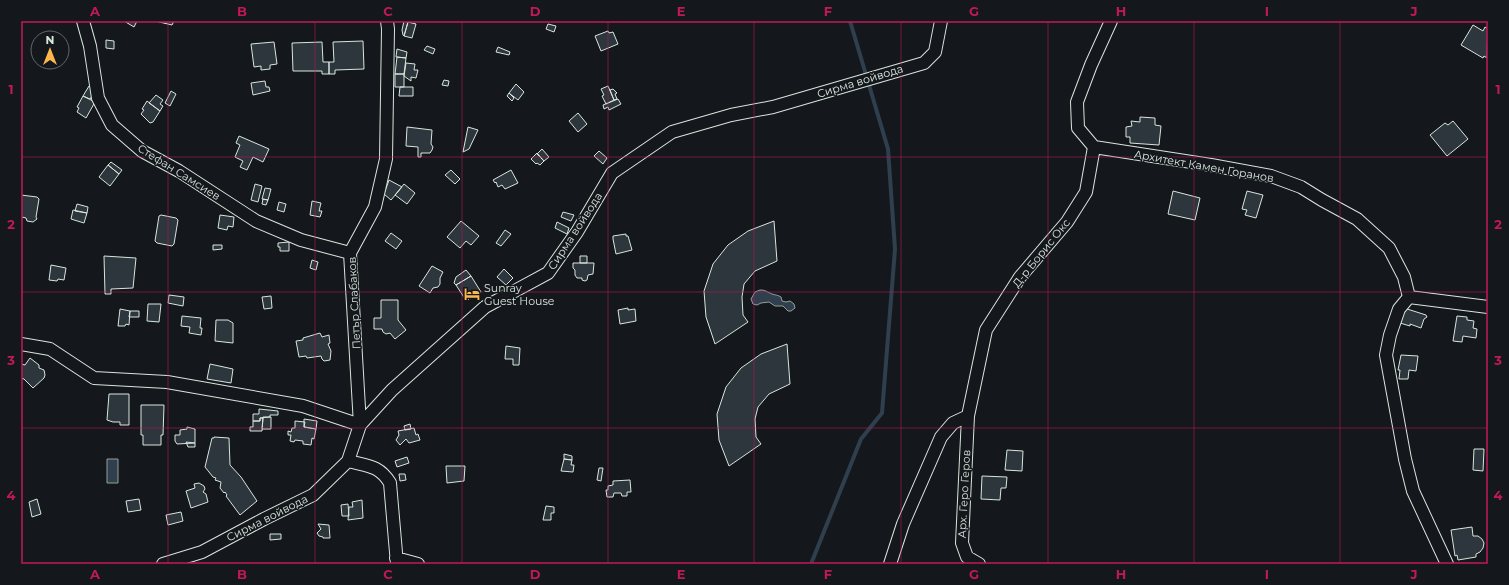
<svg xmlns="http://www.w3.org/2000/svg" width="1509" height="585" font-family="Montserrat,sans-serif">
<rect width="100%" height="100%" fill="#14181c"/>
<path fill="#2f3f4d" stroke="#939e99" d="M 760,290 C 766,290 767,292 772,294 C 775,295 778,295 781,297 L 782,301 L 786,302 L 790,301 L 794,304 L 795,308 L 791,311 L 788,311 L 783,306 L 775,306 L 769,302 L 761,303 L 757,305 L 753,304 L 751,299 L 755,292 Z
M 107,459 L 118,459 L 118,483 L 107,483 Z"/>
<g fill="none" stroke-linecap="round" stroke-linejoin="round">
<path stroke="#2f3f4d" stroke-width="4" d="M 811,564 L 861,439 L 882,413 L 895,249 L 888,149 L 850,21"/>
</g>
<path fill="#2c363c" stroke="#d8e6dc" d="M 124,21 L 137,21 L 134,27 Z
M 155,21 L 174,21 L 172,25 Z
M 404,21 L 408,22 L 404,36 L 403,35 L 402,30 Z
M 408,22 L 416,24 L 412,38 L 404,36 Z
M 548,24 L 556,26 L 554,32 L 546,29 Z
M 1473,25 L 1483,31 L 1485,27 L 1488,29 L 1487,58 L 1484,56 L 1483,58 L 1461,45 Z
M 608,31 L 609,33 L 613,32 L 618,44 L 601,51 L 595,36 Z
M 106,40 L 114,41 L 114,49 L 106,48 Z
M 363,41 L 364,69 L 335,70 L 335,74 L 329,74 L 329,62 L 334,62 L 333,42 Z
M 274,42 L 277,64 L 270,65 L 270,69 L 261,70 L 261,66 L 254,67 L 251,44 Z
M 322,42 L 323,62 L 329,62 L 329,74 L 322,74 L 322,71 L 293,71 L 292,43 Z
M 427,46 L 435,49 L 433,54 L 424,50 Z
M 498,47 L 510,52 L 509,55 L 496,52 Z
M 397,49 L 407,52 L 406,58 L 396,57 Z
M 397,57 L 406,58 L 404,74 L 395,74 Z
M 406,63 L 415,64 L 414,70 L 418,70 L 416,78 L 411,77 L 411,81 L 404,76 Z
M 395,74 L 404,74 L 404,87 L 395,87 Z
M 444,80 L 449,81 L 448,86 L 442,85 Z
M 265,81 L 266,87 L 269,87 L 270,91 L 253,95 L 251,83 Z
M 516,84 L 524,92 L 518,100 L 509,93 Z
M 89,86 L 96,89 L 90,99 L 83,96 Z
M 608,86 L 614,100 L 606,104 L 602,96 L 604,95 L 601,89 Z
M 400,87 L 413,87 L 413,96 L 399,96 Z
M 613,89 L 617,93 L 615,94 L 617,99 L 614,100 L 610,90 Z
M 171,91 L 176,94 L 170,106 L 165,103 Z
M 509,93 L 514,98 L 512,101 L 507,96 Z
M 156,95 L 163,100 L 160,104 L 163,106 L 160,111 L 149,103 Z
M 83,96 L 95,102 L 86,118 L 77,112 L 79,108 L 77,107 Z
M 618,99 L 621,104 L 609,110 L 608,107 L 604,109 L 603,105 Z
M 147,101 L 160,111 L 153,122 L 150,123 L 141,114 L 144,110 L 142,109 Z
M 578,113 L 587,124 L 578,132 L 569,121 Z
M 1140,117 L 1155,118 L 1155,125 L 1161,126 L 1159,145 L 1130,143 L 1130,137 L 1126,137 L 1126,127 L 1132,126 L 1131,121 L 1140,122 Z
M 1453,121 L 1468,139 L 1447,156 L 1430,135 L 1445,123 L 1448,125 Z
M 407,127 L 432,130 L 431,144 L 433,147 L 432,150 L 430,153 L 421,153 L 421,157 L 418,157 L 418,147 L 406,146 Z
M 468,127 L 478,130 L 469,149 L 463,152 Z
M 239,136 L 269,149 L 263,162 L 253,157 L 247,170 L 240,167 L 243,161 L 235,157 L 240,145 L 236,143 Z
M 542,149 L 549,157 L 544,161 L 537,154 Z
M 599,151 L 607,158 L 603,164 L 594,156 Z
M 537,153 L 544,161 L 540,165 L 537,163 L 536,164 L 531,159 Z
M 111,162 L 122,170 L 119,174 L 108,165 Z
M 108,165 L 119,174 L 110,186 L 99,177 Z
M 451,170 L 460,179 L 455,184 L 445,175 Z
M 511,170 L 518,183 L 505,189 L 502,185 L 498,187 L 496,182 L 495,183 L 493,180 Z
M 389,180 L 402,187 L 391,200 L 384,194 Z
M 255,184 L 262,186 L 258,202 L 251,200 Z
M 404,184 L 415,193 L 407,204 L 395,195 Z
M 265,188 L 271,189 L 268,200 L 262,199 Z
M 1173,191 L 1200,198 L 1195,220 L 1168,214 Z
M 1247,191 L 1263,195 L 1256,218 L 1245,215 L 1247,210 L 1242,209 Z
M 21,195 L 37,197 L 39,199 L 36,217 L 37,219 L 33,222 L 27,221 L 26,218 L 22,217 L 21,223 Z
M 263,199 L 268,200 L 266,205 L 262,204 Z
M 312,201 L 321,203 L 319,211 L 322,211 L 320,217 L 310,215 Z
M 279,202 L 286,204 L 284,212 L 277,210 Z
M 77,204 L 88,207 L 87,213 L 75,211 Z
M 73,210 L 87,213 L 84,223 L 71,219 Z
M 563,212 L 574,215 L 571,221 L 561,217 Z
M 161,215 L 176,218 L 178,220 L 174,244 L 172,246 L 157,243 L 155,241 L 159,216 Z
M 220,215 L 234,217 L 233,227 L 228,226 L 227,230 L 218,228 Z
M 461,221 L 479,236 L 471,245 L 466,241 L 460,248 L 447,237 Z
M 774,221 L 777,261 L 755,271 L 744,284 L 742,297 L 743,315 L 748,322 L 715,344 L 706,317 L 704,291 L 713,264 L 728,245 L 748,231 Z
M 557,222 L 569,228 L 567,234 L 555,228 Z
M 505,230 L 511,234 L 501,246 L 496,243 Z
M 391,233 L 402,241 L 396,249 L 385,241 Z
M 626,234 L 626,236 L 628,236 L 632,250 L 616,254 L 613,239 L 613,236 Z
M 289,242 L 289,251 L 280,251 L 280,247 L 278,247 L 278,243 Z
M 213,245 L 222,245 L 222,249 L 213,250 Z
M 104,256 L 136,258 L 133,288 L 111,289 L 111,294 L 105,294 Z
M 580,256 L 587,256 L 587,263 L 580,263 Z
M 312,260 L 318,262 L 316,270 L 310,268 Z
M 573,263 L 594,263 L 593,274 L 588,275 L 587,280 L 585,281 L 582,280 L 582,278 L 577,278 L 575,275 L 575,270 L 573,268 Z
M 51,265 L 66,268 L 64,280 L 58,279 L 57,281 L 49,280 Z
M 432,266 L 443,272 L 440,278 L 440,284 L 438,287 L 433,288 L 430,293 L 419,286 Z
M 504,269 L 513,278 L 506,285 L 497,277 Z
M 466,270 L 471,276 L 456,285 L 454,283 L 456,277 Z
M 471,276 L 481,292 L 476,295 L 473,295 L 468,300 L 465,299 L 456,285 Z
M 169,295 L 184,297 L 183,306 L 168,303 Z
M 271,296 L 272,308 L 264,309 L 262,297 Z
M 381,300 L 398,300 L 398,320 L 406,330 L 395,339 L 390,333 L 386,334 L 383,332 L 382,329 L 374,329 L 374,318 L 381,318 Z
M 148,304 L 161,304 L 159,322 L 147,321 Z
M 628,308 L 628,310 L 635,309 L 636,321 L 620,324 L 618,310 Z
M 1404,308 L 1426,315 L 1427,317 L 1424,319 L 1421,328 L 1410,324 L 1410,326 L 1400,323 Z
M 120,309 L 130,311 L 129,325 L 126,324 L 125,326 L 118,326 Z
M 130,311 L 139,311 L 139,317 L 129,317 Z
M 182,316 L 201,318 L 200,328 L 202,328 L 201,335 L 189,333 L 190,327 L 181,326 Z
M 1457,316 L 1467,317 L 1467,320 L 1474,321 L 1473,328 L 1477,329 L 1476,338 L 1463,336 L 1462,342 L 1453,341 Z
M 216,320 L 228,320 L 233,323 L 233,343 L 215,341 Z
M 320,333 L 322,337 L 329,335 L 330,343 L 328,344 L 331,351 L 330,360 L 324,361 L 322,359 L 321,356 L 307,358 L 306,356 L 299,357 L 296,341 L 303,340 L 303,338 Z
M 787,344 L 790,384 L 769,394 L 758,407 L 755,419 L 756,437 L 761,444 L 729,466 L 719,440 L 717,414 L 726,387 L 741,368 L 761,354 Z
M 506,346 L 520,348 L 519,365 L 513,365 L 513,359 L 505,359 Z
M 1401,355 L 1418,356 L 1416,371 L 1409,370 L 1408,379 L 1399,379 L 1400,370 L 1398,370 Z
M 30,358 L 39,365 L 39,368 L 44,370 L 45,375 L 44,378 L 33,388 L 24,379 L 21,378 L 21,364 L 25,365 Z
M 210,364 L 233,369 L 231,383 L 207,379 Z
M 109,394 L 129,394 L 129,425 L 120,425 L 120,422 L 113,422 L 107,420 Z
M 141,405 L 164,405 L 163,435 L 161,435 L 161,445 L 143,445 L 143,435 L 141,435 Z
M 259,409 L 278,411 L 278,415 L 270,415 L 270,417 L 260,418 L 260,421 L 253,421 L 253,414 L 259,414 Z
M 263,417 L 271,417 L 271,429 L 262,429 Z
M 260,418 L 263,418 L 262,431 L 250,431 L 250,427 L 253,427 L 253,421 L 260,421 Z
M 304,419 L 317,421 L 316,429 L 304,427 Z
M 295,421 L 305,422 L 304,427 L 316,429 L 314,439 L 312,438 L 311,445 L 303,444 L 303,441 L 295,440 L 294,442 L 290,441 L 291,435 L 288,435 L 288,431 L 291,432 L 292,428 L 295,428 Z
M 410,424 L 411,429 L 405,430 L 404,426 Z
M 187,427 L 195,429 L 195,443 L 177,444 L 175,441 L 175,435 L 180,435 L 180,430 L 187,429 Z
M 414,428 L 416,435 L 418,434 L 420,440 L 409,443 L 406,439 L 400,445 L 396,440 L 399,435 L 398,431 Z
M 214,437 L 229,438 L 230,465 L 241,477 L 257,501 L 240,515 L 226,496 L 227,495 L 225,492 L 224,493 L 220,488 L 221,482 L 215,480 L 216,478 L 213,477 L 205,467 L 212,438 L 214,438 Z
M 186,442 L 195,443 L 195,447 L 188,447 Z
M 1474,449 L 1484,449 L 1483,471 L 1473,470 Z
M 1007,450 L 1023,451 L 1022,471 L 1005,470 Z
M 564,454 L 572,456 L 572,460 L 564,459 Z
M 407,457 L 409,463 L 397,467 L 395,461 Z
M 564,459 L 572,460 L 571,465 L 574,465 L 573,472 L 561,471 Z
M 446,466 L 465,466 L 464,481 L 447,483 Z
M 599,468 L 603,468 L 601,481 L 597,480 Z
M 399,474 L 405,474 L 406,480 L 400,481 Z
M 982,476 L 1007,477 L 1006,488 L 1001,488 L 1000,500 L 981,499 Z
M 630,480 L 631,492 L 627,492 L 627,496 L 622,496 L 621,493 L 614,493 L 613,497 L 607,497 L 606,490 L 608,490 L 608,486 L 613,485 L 613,481 Z
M 199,483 L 204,486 L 205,489 L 203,492 L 206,494 L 208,502 L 191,508 L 186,491 L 195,488 L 194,484 Z
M 37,499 L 41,514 L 32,517 L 29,502 Z
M 139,499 L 141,510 L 128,512 L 126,501 Z
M 362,500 L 363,518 L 348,520 L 349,507 L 353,507 L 352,502 Z
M 348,504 L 349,516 L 342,516 L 341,505 Z
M 546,506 L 554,507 L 554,513 L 551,513 L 551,520 L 543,520 Z
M 181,512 L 183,521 L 168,525 L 166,515 Z
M 318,524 L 329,525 L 330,538 L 323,538 L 323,537 L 319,536 L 317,533 L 321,529 Z
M 1472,527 L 1473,536 L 1478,536 L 1482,539 L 1484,543 L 1483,548 L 1480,552 L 1476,554 L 1476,557 L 1458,560 L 1457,555 L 1455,556 L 1451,530 Z
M 270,534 L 281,534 L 281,539 L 270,540 Z"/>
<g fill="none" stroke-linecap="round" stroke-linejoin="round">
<defs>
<path id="minor" d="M 83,21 L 90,46 L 98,98 L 112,125 L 142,151 L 179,171 L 256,221 L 301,240 L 350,253
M 1094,147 L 1211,165 L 1271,176 L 1301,187 L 1322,200 L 1357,219 L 1389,248 L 1404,277 L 1409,297 L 1399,309 L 1390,335 L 1386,355 L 1405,459 L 1413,491 L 1447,564
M 1409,297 L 1488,307
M 21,344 L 50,349 L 94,378 L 167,382 L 303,406 L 360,425 L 350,253 L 375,207 L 386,159 L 388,29 L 387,21
M 968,416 L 962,543 L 967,557 L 979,564
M 348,461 C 367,466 379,465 390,483 L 397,564
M 396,558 L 418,564
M 163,564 L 202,552 L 264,519 L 313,495 L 348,461 L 360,425 L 392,390 L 485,307 L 548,273 L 577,232 L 612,173 L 672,132 L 731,115 L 773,107 L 924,63 L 935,52 L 941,21
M 890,564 L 903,524 L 941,437 L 953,423 L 968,416 L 986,330 L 1020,277 L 1067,222 L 1086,192 L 1094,147 L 1078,128 L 1077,102 L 1091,65 L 1111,21"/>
</defs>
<use href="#minor" stroke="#d8e6dc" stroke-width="14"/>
<use href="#minor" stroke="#14181c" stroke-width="12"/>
</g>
<path fill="none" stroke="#c2185b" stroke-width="1" stroke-opacity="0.55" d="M 168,21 L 168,564M 315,21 L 315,564M 462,21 L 462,564M 608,21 L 608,564M 754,21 L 754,564M 901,21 L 901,564M 1048,21 L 1048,564M 1194,21 L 1194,564M 1340,21 L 1340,564M 21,157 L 1488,157M 21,292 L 1488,292M 21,428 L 1488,428"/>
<defs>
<symbol id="hotel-bare" viewBox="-9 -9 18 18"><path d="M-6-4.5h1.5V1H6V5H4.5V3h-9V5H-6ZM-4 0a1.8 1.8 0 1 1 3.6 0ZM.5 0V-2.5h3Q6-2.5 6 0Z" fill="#ffb74d" stroke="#14181c" stroke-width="2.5" paint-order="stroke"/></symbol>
</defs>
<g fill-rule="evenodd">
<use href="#hotel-bare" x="461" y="283" width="22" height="22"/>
</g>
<g text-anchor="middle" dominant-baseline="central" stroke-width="3" stroke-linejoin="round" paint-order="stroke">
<g font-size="11" fill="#d8e6dc" stroke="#14181c">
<text transform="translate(860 81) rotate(-17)">Сирма войвода</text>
<text transform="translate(1204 166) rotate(10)">Архитект Камен Горанов</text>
<text transform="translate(179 172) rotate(32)">Стефан Самсиев</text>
<text transform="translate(575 231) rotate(-57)">Сирма войвода</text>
<text transform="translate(1041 253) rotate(-51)">Д-р Борис Окс</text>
<text transform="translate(354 303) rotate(-93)">Петър Слабаков</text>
<text transform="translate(964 494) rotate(-87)">Арх. Геро Геров</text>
<text transform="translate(267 518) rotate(-27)">Сирма войвода</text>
</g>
<g font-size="11" fill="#d8e6dc" stroke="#14181c" text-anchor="start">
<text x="484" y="288">Sunray<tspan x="484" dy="13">Guest House</tspan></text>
</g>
</g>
<rect width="1509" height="585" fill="none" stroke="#14181c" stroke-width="44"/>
<g transform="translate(50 50)"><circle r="19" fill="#14181c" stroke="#626a69"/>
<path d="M0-3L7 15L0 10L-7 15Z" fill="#ffb74d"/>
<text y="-6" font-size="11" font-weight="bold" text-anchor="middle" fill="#d8e6dc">N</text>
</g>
<rect x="22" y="22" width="1465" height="541" fill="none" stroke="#c2185b" stroke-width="1.5"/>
<g font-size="13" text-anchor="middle" font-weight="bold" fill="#c2185b">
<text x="95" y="16">A</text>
<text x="242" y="16">B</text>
<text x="388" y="16">C</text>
<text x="535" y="16">D</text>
<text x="681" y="16">E</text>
<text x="828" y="16">F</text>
<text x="974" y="16">G</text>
<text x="1121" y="16">H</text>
<text x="1267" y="16">I</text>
<text x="1414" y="16">J</text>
<text x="11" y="94">1</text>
<text x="1498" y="94">1</text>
<text x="11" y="229">2</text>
<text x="1498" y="229">2</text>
<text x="11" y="365">3</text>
<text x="1498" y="365">3</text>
<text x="11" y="500">4</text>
<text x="1498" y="500">4</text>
<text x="95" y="579">A</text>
<text x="242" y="579">B</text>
<text x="388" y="579">C</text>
<text x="535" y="579">D</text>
<text x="681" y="579">E</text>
<text x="828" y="579">F</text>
<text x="974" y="579">G</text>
<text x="1121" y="579">H</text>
<text x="1267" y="579">I</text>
<text x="1414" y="579">J</text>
</g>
</svg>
